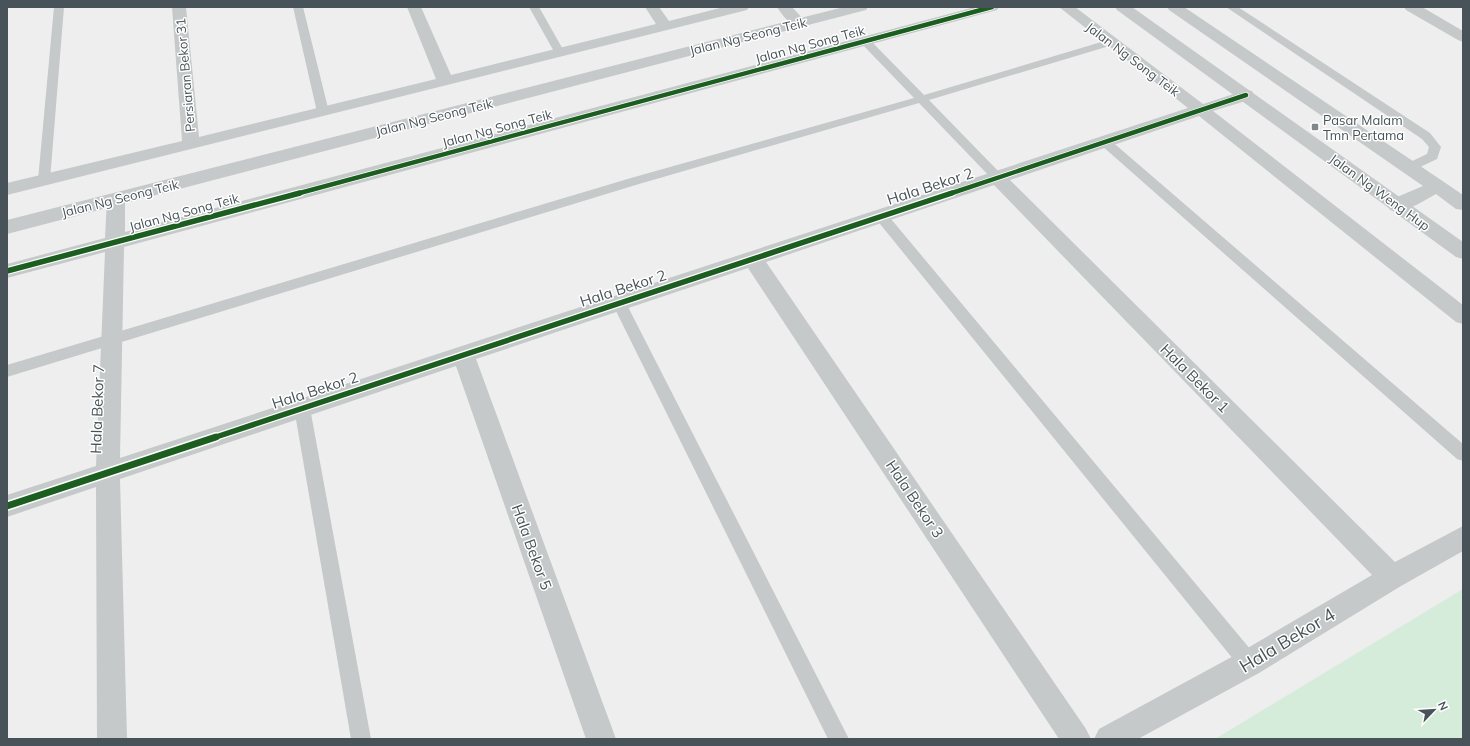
<svg xmlns="http://www.w3.org/2000/svg" width="1470" height="746" font-family="Mulish,sans-serif">
<rect width="100%" height="100%" fill="#eee"/>
<path fill="#d4ecd9" d="M 1463,589 L 1463,739 L 1215,739 Z"/>
<g fill="none" stroke-linecap="round" stroke-linejoin="round">
<path fill="#c5c9c9" fill-rule="evenodd" d="M 54,7 L 64,7 L 50,180 L 48,183 L 44,184 L 40,183 L 38,180 Z
M 293,7 L 303,7 L 329,112 L 327,114 L 319,114 L 317,112 Z
M 529,7 L 539,7 L 565,53 L 564,55 L 556,55 Z
M 1226,7 L 1238,7 L 1430,133 L 1441,147 L 1437,159 L 1414,170 L 1406,170 L 1404,167 L 1406,164 L 1427,154 L 1429,147 L 1422,139 Z
M 865,38 L 869,39 L 924,95 L 1108,40 L 1116,40 L 1117,42 L 1116,44 L 929,100 L 1002,175 L 1004,178 L 1002,181 L 998,182 L 994,181 L 919,103 L 639,184 L 7,377 L 7,365 L 631,178 L 914,98 L 861,43 L 860,41 L 861,39 Z
M 1105,138 L 1109,139 L 1463,444 L 1463,461 L 1457,459 L 1101,145 L 1099,142 L 1101,139 Z
M 881,212 L 886,213 L 1256,656 L 1258,663 L 1256,670 L 1249,672 L 1242,670 L 876,219 L 875,216 L 876,213 Z
M 619,298 L 624,299 L 626,303 L 849,739 L 828,739 L 612,303 L 614,299 Z
M 302,402 L 307,403 L 310,408 L 371,739 L 351,739 L 294,408 L 297,403 Z"/>
<path fill="#c5c9c9" fill-rule="evenodd" d="M 172,7 L 186,7 L 199,137 L 436,79 L 407,7 L 421,7 L 451,75 L 656,24 L 645,7 L 659,7 L 669,21 L 724,7 L 749,7 L 747,10 L 7,195 L 7,183 L 182,141 Z
M 777,7 L 792,7 L 807,23 L 804,26 C 792,29 783,16 777,7 Z
M 975,7 L 999,7 L 997,10 L 124,247 L 120,458 L 1188,108 L 1059,7 L 1075,7 L 1203,104 L 1246,90 L 1252,91 L 1254,95 L 1252,99 L 1213,111 L 1463,305 L 1463,324 L 1456,322 L 1199,116 L 1010,180 L 1395,562 L 1463,526 L 1463,551 L 1401,586 L 1259,673 L 1138,739 L 1094,739 L 1099,729 L 1239,653 L 1372,575 L 994,185 L 766,262 L 1086,729 L 1091,739 L 1059,739 L 748,268 L 476,359 L 616,739 L 586,739 L 456,366 L 120,479 L 127,739 L 97,739 L 96,487 L 7,517 L 7,495 L 96,466 L 105,252 L 7,278 L 7,264 L 105,238 L 107,199 L 109,195 L 116,193 L 123,195 L 125,199 L 125,232 Z
M 1167,7 L 1184,7 L 1444,182 L 1463,195 L 1463,210 L 1456,209 L 1436,194 C 1423,201 1405,214 1390,210 L 1388,205 L 1390,200 L 1423,186 L 1169,10 Z
M 1404,7 L 1422,7 L 1463,31 L 1463,42 L 1458,40 L 1406,10 Z"/>
<path fill="#c6c9ca" fill-rule="evenodd" d="M 844,7 L 868,7 L 866,10 L 7,234 L 7,220 Z
M 1115,7 L 1132,7 L 1463,242 L 1463,259 L 1456,257 L 1117,10 Z"/>
<defs>
<path id="cycleway-far2" d="M 296,194 L 992,7
M 949,194 L 1246,95"/>
<path id="cycleway-far1" d="M 7,271 L 300,193
M 213,438 L 952,193"/>
<path id="cycleway" d="M 7,506 L 216,437"/>
</defs>
<use href="#cycleway-far2" stroke="#fff" stroke-width="6"/>
<use href="#cycleway-far1" stroke="#fff" stroke-width="8"/>
<use href="#cycleway" stroke="#fff" stroke-width="10"/>
<use href="#cycleway-far2" stroke="#1b5e20" stroke-width="4.5"/>
<use href="#cycleway-far1" stroke="#1b5e20" stroke-width="5.5"/>
<use href="#cycleway" stroke="#1b5e20" stroke-width="7"/>
</g>
<rect fill="#81898c" stroke="#fff" stroke-width="1.5" x="1311" y="123" width="8" height="8" rx="2"/>
<g text-anchor="middle" dominant-baseline="central" stroke-width="3" stroke-linejoin="round" paint-order="stroke">
<g font-size="13" fill="#475358" stroke="#fff">
<text transform="translate(748 36) rotate(-14)">Jalan Ng Seong Teik</text>
<text transform="translate(810 44) rotate(-15)">Jalan Ng Song Teik</text>
<text transform="translate(1133 59) rotate(37)">Jalan Ng Song Teik</text>
<text transform="translate(185 75) rotate(-95)">Persiaran Bekor 31</text>
<text transform="translate(434 117) rotate(-14)">Jalan Ng Seong Teik</text>
<text transform="translate(497 128) rotate(-15)">Jalan Ng Song Teik</text>
<text transform="translate(1380 192) rotate(36)">Jalan Ng Weng Hup</text>
<text transform="translate(120 198) rotate(-14)">Jalan Ng Seong Teik</text>
<text transform="translate(184 212) rotate(-15)">Jalan Ng Song Teik</text>
</g>
<g font-size="13" fill="#475358" stroke="#fff" text-anchor="start">
<text x="1323" y="120">Pasar Malam<tspan x="1323" dy="15">Tmn Pertama</tspan></text>
</g>
<g font-size="15" fill="#475358" stroke="#fff">
<text transform="translate(930 186) rotate(-18)">Hala Bekor 2</text>
<text transform="translate(623 288) rotate(-18)">Hala Bekor 2</text>
<text transform="translate(1195 378) rotate(45)">Hala Bekor 1</text>
<text transform="translate(315 390) rotate(-18)">Hala Bekor 2</text>
<text transform="translate(97 409) rotate(-88)">Hala Bekor 7</text>
<text transform="translate(915 499) rotate(56)">Hala Bekor 3</text>
<text transform="translate(532 547) rotate(70)">Hala Bekor 5</text>
</g>
<g font-size="18" fill="#475358" stroke="#fff">
<text transform="translate(1287 640) rotate(-31)">Hala Bekor 4</text>
</g>
</g>
<rect width="1470" height="746" fill="none" stroke="#475358" stroke-width="16"/>
<g transform="translate(1434 710) rotate(65)" stroke="#ffffff" stroke-width="3" paint-order="stroke">
<path d="M0-3L7 15L0 10L-7 15Z" fill="#475358"/>
<text y="-6" font-size="11" font-weight="bold" text-anchor="middle" fill="#475358">N</text>
</g>
</svg>
